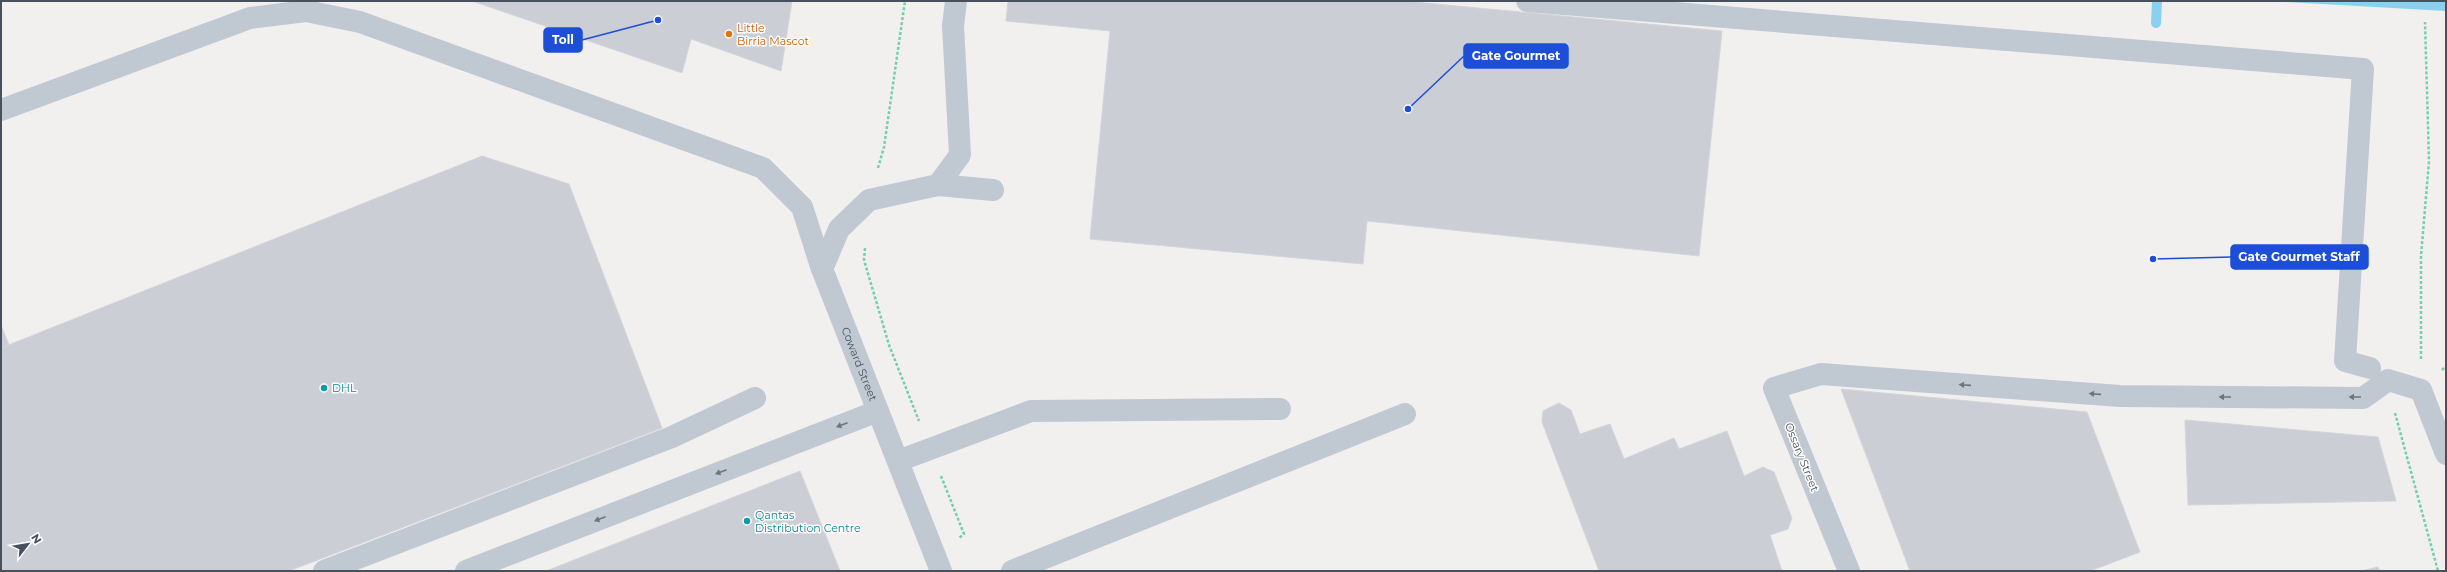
<svg xmlns="http://www.w3.org/2000/svg" width="2447" height="572" font-family="Montserrat,sans-serif">
<rect width="100%" height="100%" fill="#f2f0ef"/>
<path fill="#88d1ef" d="M 2267,1 L 2446,1 L 2446,11 Z"/>
<g fill="none" stroke-linecap="round" stroke-linejoin="round">
<path stroke="#88d1ef" stroke-width="10" d="M 2156,23 L 2157,1"/>
</g>
<path fill="#cbced5" stroke="#d3d5db" d="M 472,1 L 792,1 L 781,71 L 691,39 L 682,73 Z
M 1008,1 L 1404,1 L 1722,31 L 1699,256 L 1367,221 L 1363,264 L 1090,239 L 1110,31 L 1006,21 Z
M 482,156 L 569,184 L 662,428 L 289,571 L 1,571 L 1,348 Z
M 1,325 L 9,345 L 1,348 Z
M 1841,389 L 2087,412 L 2140,552 L 2090,571 L 1910,571 Z
M 1559,403 L 1571,410 L 1580,434 L 1610,424 L 1624,459 L 1674,438 L 1679,449 L 1727,431 L 1744,476 L 1763,467 L 1774,472 L 1792,518 L 1788,529 L 1770,535 L 1782,571 L 1599,571 L 1542,422 L 1543,411 Z
M 2185,420 L 2378,437 L 2396,501 L 2188,505 Z
M 800,471 L 840,571 L 546,571 Z
M 2378,567 L 2380,571 L 2361,571 Z"/>
<g fill="none" stroke-linecap="round" stroke-linejoin="round">
<path stroke="#73d0aa" stroke-width="2.5" stroke-dasharray="3 2" stroke-linecap="butt" d="M 878,168 L 884,147 L 905,1
M 865,248 L 864,260 L 889,345 L 919,421
M 2421,359 L 2421,256 L 2429,161 L 2425,22
M 2442,370 L 2446,366
M 2395,413 L 2438,571
M 941,476 L 964,534 L 959,538"/>
<g stroke="#c0c8d2" stroke-width="22">
<path d="M 1527,1 L 2363,69 L 2345,361 L 2370,368"/>
<path id="s1" d="M 1,110 L 250,18 L 306,11 L 360,22 L 763,168 L 802,207 L 822,269 L 941,571"/>
<path d="M 938,185 L 993,190"/>
<path d="M 822,269 L 839,229 L 869,200 L 938,185 L 960,155 L 953,26 L 956,1"/>
<path d="M 898,461 L 1031,411 L 1280,409"/>
<path d="M 324,571 L 672,437 L 755,398"/>
<path d="M 466,571 L 878,411"/>
<path d="M 1012,571 L 1405,414"/>
<path d="M 1849,571 L 1774,388 L 1821,374 L 2120,396 L 2363,398 L 2388,380 L 2421,390 L 2446,454"/>
</g>
</g>
<defs><path id="oneway-solid" d="M-6-.8H1V-3.2L6.5 0L1 3.2V.8H-6Z"/></defs>
<g fill="#6b7581">
<use href="#oneway-solid" transform="translate(1965 385) rotate(-176)"/>
<use href="#oneway-solid" transform="translate(2095 394) rotate(-176)"/>
<use href="#oneway-solid" transform="translate(2225 397) rotate(-180)"/>
<use href="#oneway-solid" transform="translate(2355 397) rotate(-180)"/>
<use href="#oneway-solid" transform="translate(842 425) rotate(159)"/>
<use href="#oneway-solid" transform="translate(721 472) rotate(159)"/>
<use href="#oneway-solid" transform="translate(600 519) rotate(159)"/>
</g>
<circle fill="#e8710a" stroke="#fff" stroke-width="1.5" cx="729" cy="34" r="4"/>
<g fill="#0f9aa8" stroke="#fff" stroke-width="1.5">
<circle cx="324" cy="388" r="4"/>
<circle cx="747" cy="521" r="4"/>
</g>
<g text-anchor="middle" dominant-baseline="central" stroke-width="3" stroke-linejoin="round" paint-order="stroke">
<g font-size="11" fill="#c56008" stroke="#fff" text-anchor="start">
<text x="737" y="28">Little<tspan x="737" dy="13">Birria Mascot</tspan></text>
</g>
<g font-size="11" fill="#47515e" stroke="#fff">
<text stroke="none"><textPath href="#s1" startOffset="1028">Coward Street</textPath></text>
<text transform="translate(1802 457) rotate(68)">Ossary Street</text>
</g>
<g font-size="11" fill="#0d838f" stroke="#fff" text-anchor="start">
<text x="332" y="388">DHL</text>
<text x="755" y="515">Qantas<tspan x="755" dy="13">Distribution Centre</tspan></text>
</g>
</g>
<path fill="none" stroke="#1d4ed8" stroke-width="1.5" d="M658 20L582 40M1408 109L1464 56M2153 259L2231 257"/>
<g fill="#1d4ed8" stroke="#fff" stroke-width="1.5">
<circle cx="658" cy="20" r="4"/>
<circle cx="1408" cy="109" r="4"/>
<circle cx="2153" cy="259" r="4"/>
</g>
<g fill="#1d4ed8" stroke="#1d4ed8" stroke-width="1.5">
<rect x="544" y="28" width="38" height="24" rx="4"/>
<rect x="1464" y="44" width="104" height="24" rx="4"/>
<rect x="2231" y="245" width="137" height="24" rx="4"/>
</g>
<g font-size="12" text-anchor="middle" font-weight="bold" fill="#fff">
<text x="563" y="44">Toll</text>
<text x="1516" y="60">Gate Gourmet</text>
<text x="2299" y="261">Gate Gourmet Staff</text>
</g>
<rect width="2447" height="572" fill="none" stroke="#47515e" stroke-width="4"/>
<g transform="translate(28 544) rotate(59)" stroke="#ffffff" stroke-width="3" paint-order="stroke">
<path d="M0-3L7 15L0 10L-7 15Z" fill="#47515e"/>
<text y="-6" font-size="11" font-weight="bold" text-anchor="middle" fill="#47515e">N</text>
</g>
</svg>
